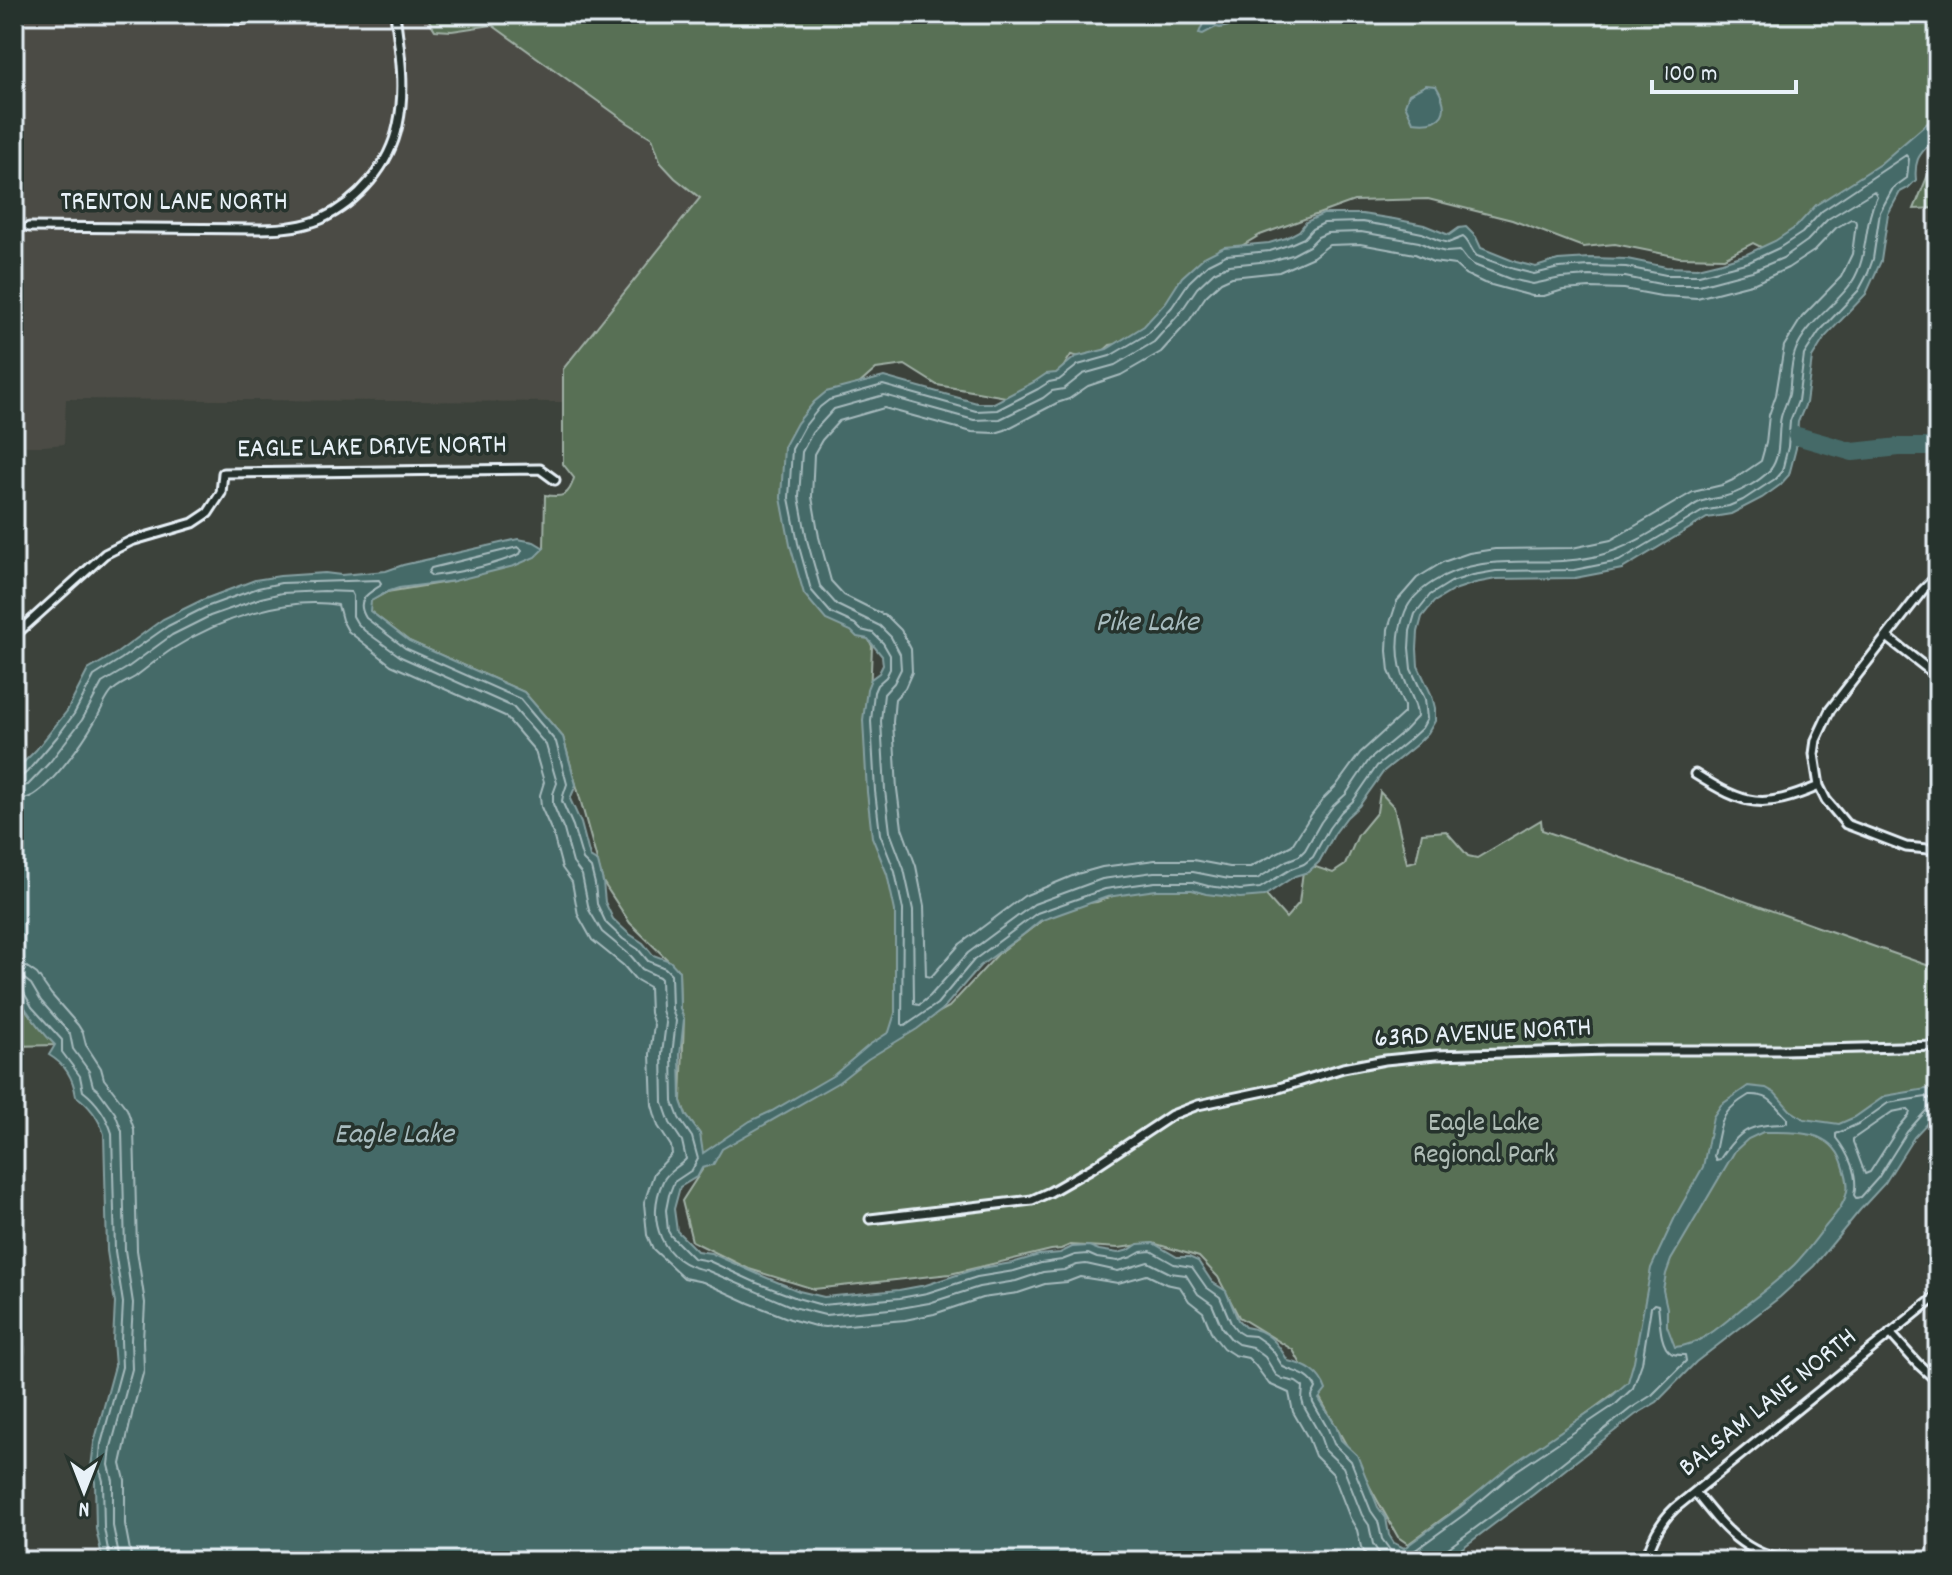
<svg xmlns="http://www.w3.org/2000/svg" width="1952" height="1575" font-family="Dekko,sans-serif">
<rect width="100%" height="100%" fill="#3c423b"/>
<filter id="ink" filterUnits="userSpaceOnUse"><feTurbulence type="fractalNoise" baseFrequency=".0125" numOctaves="2"/><feDisplacementMap in="SourceGraphic" scale="16" xChannelSelector="R" yChannelSelector="G"/><feConvolveMatrix kernelMatrix="1 2 1 2 8 2 1 2 1" color-interpolation-filters="sRGB"/></filter>
<g filter="url(#ink)">
<path fill="#4c4c45" d="M 14,14 L 846,14 L 564,369 L 564,402 L 66,399 L 64,444 L 44,446 L 14,446 Z"/>
<path fill="#596f54" stroke="#a0b0a6" stroke-width="2" d="M 425,14 L 840,14 L 841,20 L 846,14 L 1938,14 L 1938,122 L 1775,254 L 1753,243 L 1724,258 L 1679,257 L 1615,244 L 1583,247 L 1512,220 L 1428,199 L 1354,201 L 1260,235 L 1233,251 L 1143,340 L 1110,345 L 1093,360 L 1071,355 L 1052,385 L 1023,400 L 937,385 L 905,365 L 876,369 L 831,409 L 865,631 L 872,646 L 869,719 L 932,1016 L 949,1007 L 998,954 L 1061,906 L 1097,902 L 1159,878 L 1248,875 L 1286,918 L 1299,903 L 1303,871 L 1313,866 L 1333,873 L 1345,865 L 1358,835 L 1377,812 L 1380,792 L 1394,807 L 1407,863 L 1416,861 L 1422,833 L 1446,831 L 1468,856 L 1477,858 L 1541,820 L 1542,830 L 1938,969 L 1938,1101 L 1784,1279 L 1676,1366 L 1619,1390 L 1408,1544 L 1398,1537 L 1293,1350 L 1239,1317 L 1218,1277 L 1199,1257 L 1153,1243 L 1119,1248 L 1070,1245 L 1061,1249 L 1051,1250 L 950,1274 L 814,1289 L 749,1269 L 692,1241 L 682,1201 L 702,1170 L 700,1134 L 686,1115 L 681,1101 L 684,1019 L 680,1009 L 679,971 L 630,923 L 603,882 L 563,737 L 524,692 L 409,641 L 370,611 L 370,601 L 387,592 L 454,581 L 544,548 L 545,495 C 563,498 569,496 574,478 L 563,464 L 563,369 L 700,198 L 675,178 L 661,163 L 652,138 L 628,123 L 492,25 L 452,31 L 435,30 Z
M 1938,158 L 1938,208 L 1914,209 L 1932,165 Z
M 14,989 C 25,1011 38,1028 56,1045 L 14,1046 Z"/>
<path fill="#456a68" stroke="#86a0a2" stroke-width="2" fill-rule="evenodd" d="M 1207,14 L 1234,14 L 1238,24 L 1220,28 L 1216,27 L 1203,34 L 1199,33 Z
M 1426,85 L 1436,86 C 1452,112 1443,126 1413,122 L 1405,105 L 1409,94 Z
M 1938,111 C 1938,117 1939,126 1937,131 C 1928,153 1913,150 1916,180 L 1908,188 L 1900,192 L 1888,214 L 1881,261 L 1866,294 L 1825,337 L 1812,358 L 1806,403 L 1798,422 L 1796,448 L 1789,475 L 1780,485 L 1762,498 L 1731,514 L 1707,518 L 1622,569 L 1575,578 L 1496,579 L 1475,583 L 1454,590 L 1434,602 L 1422,617 L 1418,632 L 1417,649 L 1418,666 L 1432,696 L 1435,708 L 1435,721 L 1428,733 L 1416,745 L 1384,771 L 1359,806 L 1347,817 L 1335,833 L 1319,862 L 1308,872 L 1295,876 L 1264,896 L 1240,898 L 1206,894 L 1192,890 L 1156,890 L 1107,897 L 1040,921 L 1024,934 L 980,966 L 942,1010 L 917,1029 L 868,1059 L 839,1082 L 722,1149 L 713,1165 L 702,1168 L 698,1176 L 680,1187 L 674,1209 L 677,1231 L 697,1251 L 711,1253 L 760,1275 L 799,1291 L 824,1297 L 899,1290 L 926,1285 L 975,1269 L 1012,1263 L 1039,1255 L 1060,1253 L 1072,1247 L 1089,1246 L 1099,1250 L 1118,1253 L 1129,1250 L 1138,1244 L 1153,1243 L 1177,1257 L 1189,1257 L 1198,1261 L 1212,1282 L 1226,1291 L 1238,1320 L 1245,1327 C 1268,1330 1277,1342 1288,1361 C 1306,1365 1320,1372 1326,1390 L 1319,1399 L 1336,1426 L 1341,1440 L 1357,1455 L 1378,1507 L 1386,1518 L 1389,1535 L 1394,1543 L 1404,1548 L 1460,1507 L 1511,1465 L 1611,1397 L 1628,1382 L 1634,1361 L 1651,1268 L 1676,1215 L 1703,1167 L 1713,1117 L 1721,1105 L 1748,1086 L 1766,1088 L 1775,1093 L 1790,1110 L 1804,1119 L 1839,1124 L 1855,1117 L 1885,1096 L 1926,1089 L 1938,1091 L 1938,1104 L 1932,1118 L 1914,1137 L 1885,1183 L 1860,1210 L 1814,1266 L 1780,1297 L 1696,1362 L 1657,1402 L 1635,1415 L 1534,1494 L 1445,1561 L 103,1561 L 96,1529 L 95,1482 L 91,1468 L 94,1443 L 115,1366 L 113,1341 L 115,1303 L 107,1251 L 104,1134 C 99,1119 89,1105 76,1096 C 73,1078 66,1065 49,1055 L 55,1045 C 38,1028 25,1010 14,989 L 14,772 L 36,750 L 67,711 L 88,670 L 117,653 L 163,619 L 202,600 L 255,580 L 280,576 L 325,573 L 341,575 L 386,571 L 403,565 L 518,539 L 534,542 L 544,548 L 535,557 L 514,566 L 454,581 L 399,588 L 387,592 L 371,601 L 370,611 L 409,641 L 524,692 L 563,737 L 576,785 L 570,799 L 581,823 L 590,857 L 598,862 L 603,882 L 605,902 L 613,919 L 628,933 L 643,943 L 653,955 L 670,961 L 679,971 L 680,1009 L 684,1019 L 680,1055 L 681,1101 L 686,1115 L 700,1134 L 703,1153 L 750,1121 L 772,1111 L 834,1075 L 869,1045 L 889,1032 L 895,1013 L 895,911 L 887,874 L 872,837 L 867,792 L 863,720 L 867,689 L 871,679 L 879,673 L 883,665 L 882,656 L 868,639 L 857,637 L 851,631 L 826,620 L 804,594 L 790,545 L 781,498 L 784,447 L 797,423 L 814,402 L 826,392 L 884,377 L 977,403 L 994,403 L 1034,382 L 1046,374 L 1056,373 L 1075,357 L 1107,349 L 1144,326 L 1166,302 L 1182,277 L 1204,257 L 1224,247 L 1269,243 L 1286,238 L 1299,231 L 1306,222 L 1323,214 L 1362,214 L 1394,219 L 1424,225 L 1449,235 L 1459,228 L 1466,227 L 1476,237 L 1481,248 L 1516,262 L 1536,267 L 1558,260 L 1589,258 L 1627,259 L 1666,267 L 1697,268 L 1722,262 L 1747,254 L 1775,241 L 1796,227 L 1816,205 L 1880,164 L 1931,120 ZM 1763,1132 C 1791,1132 1830,1128 1842,1162 C 1845,1171 1849,1182 1847,1191 C 1844,1206 1834,1216 1825,1227 C 1815,1240 1805,1254 1794,1265 C 1779,1279 1763,1292 1747,1304 C 1726,1321 1703,1345 1675,1347 L 1667,1326 L 1667,1308 L 1663,1290 L 1666,1274 L 1671,1260 L 1735,1151 L 1748,1139 Z"/>
<g fill="none" stroke-linecap="round" stroke-linejoin="round">
<path stroke="#a7bbbe" stroke-width="2" d="M 1906,155 L 1909,159 L 1907,178 L 1893,188 L 1880,212 L 1873,259 L 1868,273 L 1859,290 L 1819,332 L 1804,355 L 1798,401 L 1790,421 L 1788,447 L 1782,471 L 1775,479 L 1743,500 L 1729,506 L 1703,511 L 1619,561 L 1574,570 L 1496,571 L 1473,575 L 1451,582 L 1430,595 L 1415,614 L 1410,631 L 1409,648 L 1411,669 L 1425,699 L 1427,719 L 1422,728 L 1410,739 L 1377,766 L 1353,801 L 1341,812 L 1329,828 L 1313,857 L 1304,864 L 1291,869 L 1260,888 L 1240,890 L 1208,886 L 1193,882 L 1155,882 L 1105,889 L 1037,913 L 974,960 L 937,1004 L 905,1026 L 902,1024 L 903,910 L 895,872 L 880,834 L 875,791 L 871,721 L 874,692 L 877,685 L 886,677 L 890,669 L 890,655 L 883,643 L 873,633 L 861,630 L 855,624 L 831,613 L 811,590 L 798,543 L 789,498 L 792,449 L 804,427 L 820,407 L 829,400 L 883,385 L 976,411 L 997,410 L 1038,389 L 1049,382 L 1059,380 L 1078,365 L 1110,356 L 1149,333 L 1172,307 L 1189,282 L 1208,264 L 1226,255 L 1270,251 L 1288,245 L 1304,238 L 1312,229 L 1324,223 L 1362,222 L 1393,227 L 1422,233 L 1438,240 L 1448,243 L 1463,237 C 1470,242 1471,251 1477,256 L 1514,269 L 1534,274 L 1559,268 L 1589,266 L 1626,267 L 1666,275 L 1699,275 L 1749,262 L 1779,248 L 1802,233 L 1822,211 Z
M 1874,191 L 1877,196 C 1863,224 1869,256 1852,282 C 1835,307 1805,323 1795,352 C 1790,365 1791,381 1789,394 C 1787,402 1783,409 1781,417 C 1777,433 1782,456 1770,470 C 1759,482 1739,493 1723,497 C 1715,499 1707,499 1700,502 C 1694,504 1689,509 1684,512 C 1656,530 1626,550 1593,557 C 1537,569 1486,549 1433,582 C 1422,589 1410,599 1405,612 C 1396,634 1396,661 1406,683 C 1410,694 1417,704 1417,717 L 1403,732 L 1369,760 L 1346,794 L 1333,806 L 1321,822 L 1305,850 L 1299,856 L 1286,861 L 1257,879 L 1229,879 L 1193,872 L 1154,872 L 1102,879 L 1034,904 L 968,953 L 930,996 L 919,1005 L 914,1004 L 913,910 L 904,869 L 890,832 L 885,790 L 881,721 L 884,694 L 894,683 L 901,669 L 900,654 L 891,637 L 880,626 L 837,605 L 820,586 L 807,540 L 799,497 L 802,452 L 812,433 L 834,409 L 884,395 L 974,420 L 1000,419 L 1043,398 L 1052,391 L 1064,389 L 1083,374 L 1115,365 L 1154,342 L 1180,313 L 1197,288 L 1214,272 L 1229,265 L 1271,261 L 1292,255 L 1309,246 L 1318,237 L 1327,233 L 1361,232 L 1419,242 L 1434,249 L 1446,252 L 1460,251 L 1467,260 L 1474,265 L 1510,279 L 1533,284 L 1561,278 L 1589,276 L 1625,277 L 1665,285 L 1699,285 L 1752,271 L 1783,258 L 1807,241 L 1828,219 Z
M 1851,219 L 1855,220 L 1856,223 L 1852,254 L 1841,277 L 1802,317 L 1784,346 L 1776,395 L 1769,415 L 1766,443 L 1761,461 L 1733,480 L 1722,485 L 1693,492 L 1611,540 L 1572,548 L 1495,549 L 1469,553 L 1443,562 L 1417,578 L 1397,601 L 1388,629 L 1387,651 L 1389,671 L 1404,706 L 1404,713 L 1360,753 L 1336,786 L 1324,798 L 1311,815 L 1292,845 L 1250,867 L 1230,867 L 1193,860 L 1155,860 L 1102,867 L 1077,874 L 1024,896 L 960,944 L 931,977 L 926,976 L 924,906 L 916,866 L 902,828 L 897,789 L 893,722 L 895,699 L 905,688 L 912,672 L 911,649 L 901,630 L 888,617 L 844,595 L 831,581 L 819,537 L 812,497 L 814,454 L 822,440 L 839,421 L 884,408 L 972,432 L 995,433 L 1005,430 L 1057,403 L 1069,399 L 1088,386 L 1121,375 L 1161,352 L 1189,321 L 1206,296 L 1221,282 L 1232,277 L 1279,272 L 1313,257 L 1329,245 L 1360,244 L 1415,254 L 1433,262 L 1455,265 L 1465,274 L 1484,283 L 1532,296 L 1544,296 L 1563,290 L 1590,288 L 1624,289 L 1661,296 L 1697,298 L 1755,283 L 1788,268 L 1814,251 L 1836,228 Z
M 518,547 L 522,550 L 520,554 C 493,566 462,572 432,576 L 428,573 L 431,568 Z
M 14,778 L 20,778 L 27,772 L 57,737 L 74,714 L 94,676 L 121,659 L 168,626 L 206,607 L 258,588 L 281,583 L 379,580 L 381,583 L 380,586 C 367,594 355,600 366,618 L 405,648 L 520,699 L 556,742 L 567,784 L 563,796 L 562,801 L 573,826 L 583,860 L 591,868 L 595,884 L 597,904 L 606,923 L 623,939 L 638,949 L 648,961 L 665,968 L 671,974 L 672,1009 L 676,1021 L 672,1055 L 673,1102 L 679,1118 L 692,1137 L 698,1159 L 692,1170 L 674,1182 L 669,1195 L 666,1210 L 668,1231 L 671,1236 L 693,1258 L 709,1261 L 757,1283 L 797,1298 L 822,1305 L 900,1298 L 927,1293 L 977,1277 L 1014,1271 L 1041,1263 L 1062,1260 L 1075,1255 L 1088,1254 L 1097,1258 L 1118,1261 L 1132,1257 L 1141,1252 L 1151,1251 L 1174,1264 L 1192,1267 L 1206,1287 L 1220,1297 L 1231,1323 L 1238,1332 L 1243,1335 L 1255,1336 L 1265,1343 L 1273,1351 L 1283,1367 C 1296,1373 1310,1374 1316,1388 L 1312,1396 L 1313,1403 L 1328,1429 L 1334,1444 L 1351,1461 L 1371,1511 L 1378,1521 L 1382,1539 L 1390,1550 L 1402,1555 L 1410,1554 L 1465,1514 L 1516,1471 L 1616,1404 L 1633,1388 L 1642,1363 L 1651,1307 L 1654,1304 L 1658,1305 C 1660,1317 1659,1346 1671,1353 C 1673,1355 1682,1355 1685,1355 L 1686,1361 L 1652,1395 L 1630,1409 L 1530,1488 L 1444,1551 L 1441,1555 L 1441,1561
M 14,788 L 28,785 L 50,762 L 82,720 L 102,683 L 127,668 L 172,635 L 210,616 L 261,598 L 282,593 L 324,591 L 351,592 L 353,596 L 353,616 L 357,623 L 365,631 L 401,657 L 513,707 L 546,745 L 557,783 L 553,794 L 553,804 L 564,830 L 573,863 L 582,875 L 589,910 L 602,932 L 631,956 L 642,969 L 659,977 L 661,979 L 662,1010 L 666,1023 L 662,1054 L 663,1103 L 670,1123 L 682,1141 L 686,1159 C 679,1167 668,1171 663,1181 C 645,1220 662,1264 706,1270 L 793,1307 L 825,1315 L 901,1308 L 929,1303 L 979,1287 L 1016,1281 L 1043,1272 L 1064,1270 L 1077,1265 L 1086,1264 L 1118,1271 L 1148,1262 L 1170,1273 L 1186,1275 L 1198,1294 L 1212,1304 L 1222,1328 L 1231,1339 L 1238,1344 L 1252,1347 L 1265,1357 L 1276,1375 L 1283,1379 L 1296,1382 L 1303,1387 L 1302,1400 L 1304,1407 L 1319,1433 L 1325,1450 L 1343,1467 L 1362,1515 L 1369,1525 L 1373,1544 L 1380,1555 L 1390,1561
M 14,800 C 20,800 26,799 32,796 C 53,784 83,742 95,721 C 100,713 104,702 110,694 C 115,686 127,682 135,677 C 148,667 160,657 174,648 C 218,620 286,596 338,605 L 342,620 L 348,631 L 391,665 L 505,716 L 535,751 L 544,782 L 540,795 L 541,807 L 553,834 L 562,868 L 572,882 L 578,915 L 592,940 L 623,965 L 635,979 L 649,987 L 650,1013 L 654,1025 L 650,1054 L 652,1105 L 658,1126 L 671,1146 L 672,1154 L 654,1173 L 644,1203 L 647,1235 L 653,1249 L 684,1278 L 703,1282 L 749,1303 L 790,1319 L 815,1326 L 825,1327 L 905,1320 L 934,1314 L 982,1298 L 1018,1293 L 1045,1284 L 1067,1282 L 1080,1277 L 1118,1283 L 1147,1275 L 1166,1284 L 1180,1287 L 1189,1301 L 1203,1312 L 1212,1334 L 1223,1348 L 1234,1355 L 1248,1358 L 1255,1365 L 1269,1384 L 1289,1393 L 1293,1412 L 1308,1438 L 1315,1456 L 1333,1474 L 1350,1518 L 1357,1530 L 1361,1547 L 1370,1561
M 14,965 L 27,967 L 37,974 L 51,994 L 78,1025 L 83,1033 L 86,1045 L 101,1068 L 104,1079 L 127,1109 L 134,1129 L 137,1250 L 145,1303 L 143,1340 L 144,1370 L 133,1410 L 121,1464 L 125,1480 L 125,1524 L 132,1561
M 14,977 L 23,978 L 31,984 L 41,1001 L 70,1034 L 73,1049 L 89,1071 L 93,1086 L 99,1091 L 115,1113 L 122,1131 L 125,1250 L 133,1303 L 131,1340 L 132,1369 L 111,1447 L 109,1465 L 113,1481 L 113,1526 L 120,1561
M 14,988 L 23,991 L 32,1007 L 62,1040 L 62,1052 L 80,1076 L 83,1091 C 97,1102 107,1117 112,1133 L 115,1251 L 123,1303 L 121,1340 L 122,1367 L 101,1444 L 99,1466 L 103,1481 L 104,1528 L 110,1561
M 1749,1095 C 1771,1094 1773,1104 1787,1118 L 1787,1122 L 1784,1124 C 1750,1124 1739,1130 1720,1159 L 1716,1160 L 1714,1156 C 1722,1123 1717,1114 1749,1095 Z
M 1926,1097 L 1932,1099 L 1932,1104 L 1907,1132 L 1878,1178 L 1861,1197 L 1856,1198 L 1854,1195 C 1859,1175 1848,1153 1836,1138 L 1836,1134 L 1860,1123 L 1888,1103 Z
M 1907,1109 L 1910,1112 L 1909,1115 L 1899,1127 L 1870,1172 L 1865,1174 L 1853,1142 L 1853,1139 L 1892,1112 Z"/>
<path stroke="#456a68" stroke-width="18" d="M 1797,436 L 1853,452 L 1899,447 L 1938,447"/>
<defs>
<path id="street" d="M 29,227 L 260,229 C 281,229 302,227 321,219 C 358,202 390,165 398,125 C 406,89 400,50 395,14
M 1938,575 L 1922,591 L 1830,710 L 1816,740 L 1814,754 L 1819,786 L 1826,800 L 1846,824 L 1906,847 L 1928,849 L 1938,848
M 14,636 L 105,554 L 131,541 L 193,523 L 208,513 L 221,493 L 223,473 L 540,469 L 555,480
M 1887,637 L 1938,677
M 1695,774 C 1746,806 1762,810 1819,786
M 870,1219 L 1032,1200 L 1050,1192 L 1092,1168 L 1172,1115 L 1198,1105 L 1279,1088 L 1343,1068 L 1385,1060 L 1436,1055 L 1607,1050 L 1784,1050 L 1938,1046
M 14,1320 C 16,1335 24,1354 14,1366
M 1890,1333 L 1917,1363 L 1938,1382
M 1695,1492 C 1722,1526 1743,1554 1789,1561
M 1645,1561 C 1652,1540 1659,1523 1675,1508 L 1938,1295"/>
<path id="secondary" d="M 207,14 L 241,18 L 271,14"/>
</defs>
<use href="#street" stroke="#e8f1f8" stroke-width="13"/>
<use href="#secondary" stroke="#e8f1f8" stroke-width="16"/>
<use href="#street" stroke="#26332d" stroke-width="7"/>
<use href="#secondary" stroke="#26332d" stroke-width="10"/>
</g>
</g>
<g text-anchor="middle" dominant-baseline="central" stroke-width="7" stroke-linejoin="round" paint-order="stroke">
<g font-size="28" fill="#e8f1f8" stroke="#26332d">
<text x="174" y="204">TRENTON LANE NORTH</text>
<text transform="translate(372 449) rotate(-1)">EAGLE LAKE DRIVE NORTH</text>
<text transform="translate(1483 1035) rotate(-3)">63RD AVENUE NORTH</text>
<text transform="translate(1769 1404) rotate(-39)">BALSAM LANE NORTH</text>
</g>
<g font-size="28" fill="#afbdb6" stroke="#26332d">
<text x="1484" y="1125">Eagle Lake<tspan x="1484" dy="32">Regional Park</tspan></text>
</g>
<g font-size="30" font-style="italic" fill="#a7bbbe" stroke="#26332d">
<text x="1147" y="624">Pike Lake</text>
<text x="394" y="1136">Eagle Lake</text>
</g>
</g>
<rect width="1952" height="1575" fill="none" stroke="#26332d" stroke-width="48"/>
<rect x="24" y="24" width="1904" height="1527" fill="none" stroke="#e8f1f8" stroke-width="3" filter="url(#ink)"/>
<g transform="translate(84 1491) rotate(180)" stroke="#26332d" stroke-width="6" paint-order="stroke">
<path d="M0-6L14 30L0 20L-14 30Z" fill="#e8f1f8"/>
<text y="-12" font-size="22" font-weight="bold" text-anchor="middle" fill="#e8f1f8">N</text>
</g>
<path d="M1652 80v12h144v-12" fill="none" stroke="#e8f1f8" stroke-width="4"/>
<text x="1664" y="80" font-size="24" fill="#e8f1f8" stroke="#26332d" stroke-width="6" paint-order="stroke">100 m</text>
</svg>
